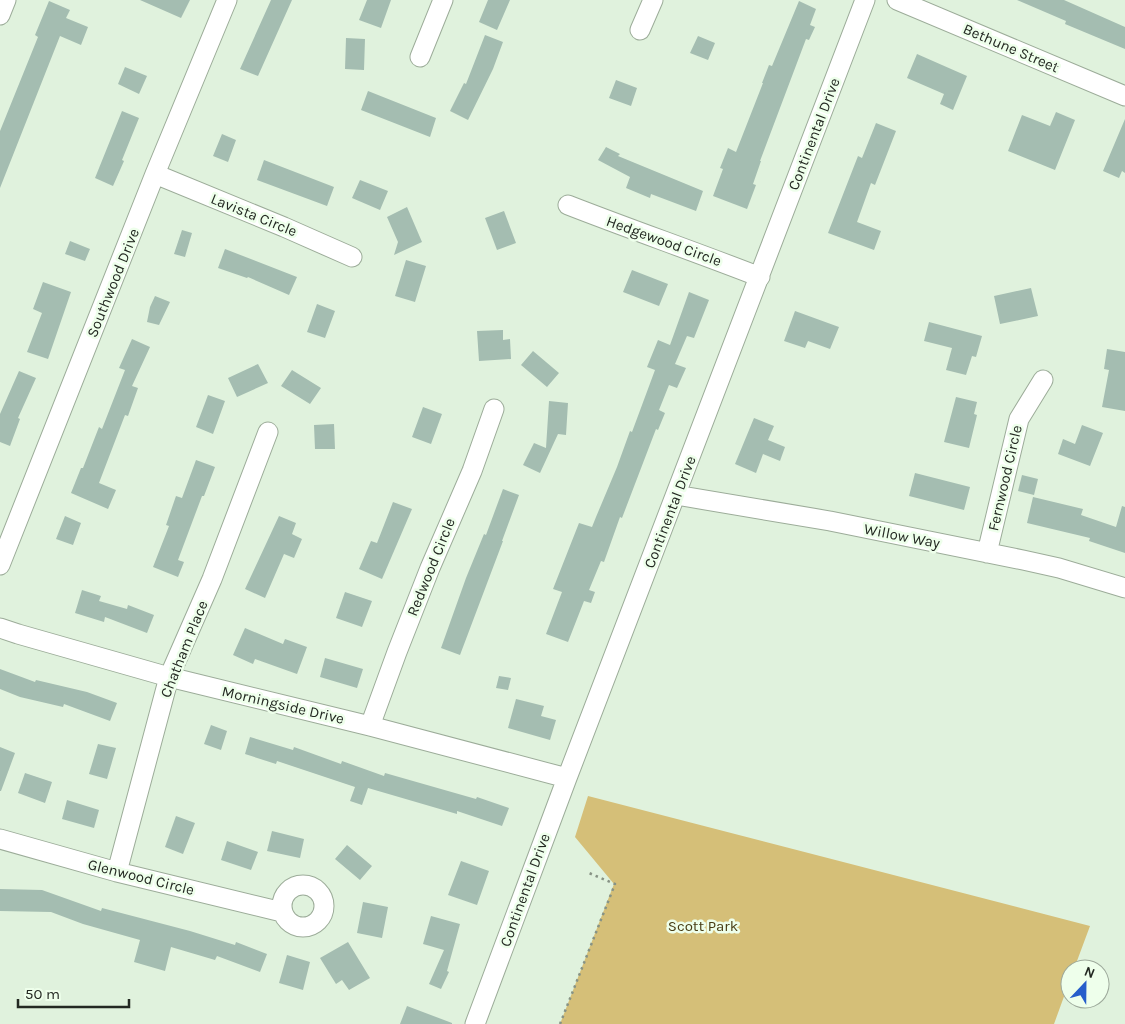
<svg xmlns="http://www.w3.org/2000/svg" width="1125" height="1024" font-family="Karla,sans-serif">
<rect width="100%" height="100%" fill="#e0f2dd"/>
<path fill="#d5bf78" d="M 588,796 L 1090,926 L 1074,969 L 1070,969 L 1070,980 L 1054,1024 L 560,1024 L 614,884 L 575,837 Z"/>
<path fill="#a4bdb1" d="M 140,0 L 190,0 L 181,18 Z
M 271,0 L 292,0 L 258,76 L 240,69 Z
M 367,0 L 391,0 L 381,28 L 359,20 Z
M 488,0 L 510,0 L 497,30 L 479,22 Z
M 1017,0 L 1064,0 L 1125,27 L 1125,49 L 1065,24 L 1066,21 Z
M 49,1 L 70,10 L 66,18 L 88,27 L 81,45 L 60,36 L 0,188 L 0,131 L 38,37 L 35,35 Z
M 799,1 L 816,9 L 810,25 L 815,27 L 809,40 L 806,39 L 760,161 L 761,161 L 753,184 L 756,185 L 747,209 L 713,196 L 723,169 L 720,168 L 728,148 L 736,152 L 763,83 L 762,83 L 769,65 L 772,66 Z
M 485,35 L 503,42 L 493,69 L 468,120 L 450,111 L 464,83 L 466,84 Z
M 698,36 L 715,43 L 708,60 L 690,53 Z
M 346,38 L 365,39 L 364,70 L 345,69 Z
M 917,54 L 967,76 L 953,110 L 940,104 L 944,94 L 907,78 Z
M 125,67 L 147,76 L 139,94 L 118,84 Z
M 616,80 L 637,88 L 631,106 L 609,98 Z
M 368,91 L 436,118 L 430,137 L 361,110 Z
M 122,111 L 139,118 L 122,160 L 124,161 L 113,186 L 95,178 Z
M 1056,112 L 1075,120 L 1055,170 L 1008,151 L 1022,115 L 1050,126 Z
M 1125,119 L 1125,173 L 1122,171 L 1119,178 L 1103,171 Z
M 876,123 L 896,131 L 875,185 L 871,183 L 857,222 L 881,231 L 874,250 L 828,233 L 858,156 L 862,158 Z
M 222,134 L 236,140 L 228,162 L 213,156 Z
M 606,147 L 620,154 L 618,156 L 703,191 L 696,211 L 651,194 L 650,198 L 626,188 L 630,177 L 598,160 Z
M 264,160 L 334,187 L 327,206 L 257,180 Z
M 360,180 L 388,191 L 380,210 L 352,198 Z
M 407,207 L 422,242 L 394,255 L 398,242 L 387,217 Z
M 504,211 L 516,243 L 497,250 L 485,218 Z
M 182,230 L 192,233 L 185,257 L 174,254 Z
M 70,241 L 90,249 L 85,261 L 65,254 Z
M 225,249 L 297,277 L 289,295 L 248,277 L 247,278 L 218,268 Z
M 406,260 L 426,266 L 415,302 L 395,296 Z
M 632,270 L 668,284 L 659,306 L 623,292 Z
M 43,282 L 71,292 L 48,359 L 27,352 L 42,313 L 33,309 Z
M 1031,288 L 1038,316 L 1000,324 L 994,296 Z
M 689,292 L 709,300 L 694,338 L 687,336 L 675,364 L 686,368 L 677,388 L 669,385 L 659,410 L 665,413 L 658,430 L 656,429 L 622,518 L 620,517 L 604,562 L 601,561 L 589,590 L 595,592 L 591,603 L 584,601 L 568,642 L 546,634 L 562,592 L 553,589 L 579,523 L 592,527 L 596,517 L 617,467 L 630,431 L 632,432 L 655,370 L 647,367 L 658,340 L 670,345 Z
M 155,296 L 170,302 L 159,325 L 147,322 L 150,307 Z
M 317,304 L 335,311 L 325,338 L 307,332 Z
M 795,311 L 839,327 L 830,349 L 808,341 L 805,348 L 784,341 Z
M 929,322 L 982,336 L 976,357 L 972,356 L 966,375 L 946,370 L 952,348 L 924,341 Z
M 503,330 L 503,340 L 510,339 L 511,359 L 479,361 L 477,331 Z
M 132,339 L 150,347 L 132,386 L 138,388 L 128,416 L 125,415 L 99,483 L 116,490 L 108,509 L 71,493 L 81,468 L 83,468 L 99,427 L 102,429 L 125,370 L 119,368 Z
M 1107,349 L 1125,352 L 1125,411 L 1102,407 L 1109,370 L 1104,369 Z
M 533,351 L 559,373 L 547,387 L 521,365 Z
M 258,364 L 268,383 L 237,397 L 228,378 Z
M 292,370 L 321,388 L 310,404 L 281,386 Z
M 19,371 L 36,378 L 18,418 L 20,419 L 10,446 L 0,442 L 0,414 Z
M 208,395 L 225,401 L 213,434 L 196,427 Z
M 956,397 L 977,402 L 974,414 L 977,415 L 969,448 L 944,442 Z
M 549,401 L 568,403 L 566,435 L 558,434 L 540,473 L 523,465 L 534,443 L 546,448 Z
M 423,407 L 442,414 L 431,444 L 412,437 Z
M 754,418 L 774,426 L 768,440 L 785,447 L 780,461 L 763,454 L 756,473 L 735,464 Z
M 334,424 L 335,449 L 315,449 L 314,425 Z
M 1082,425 L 1103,433 L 1090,466 L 1058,454 L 1063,439 L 1075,444 Z
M 196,460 L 215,467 L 204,496 L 202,496 L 178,560 L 184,562 L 178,577 L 153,567 L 169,526 L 166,525 L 176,496 L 182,498 Z
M 915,473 L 970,487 L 964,510 L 909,496 Z
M 1022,475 L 1038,479 L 1034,495 L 1018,491 Z
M 503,489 L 519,495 L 502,541 L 503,541 L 460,655 L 441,648 L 466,578 L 484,534 L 486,535 Z
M 1033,497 L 1083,509 L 1081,515 L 1116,527 L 1122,506 L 1125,507 L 1125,553 L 1089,541 L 1090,538 L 1027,523 Z
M 393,502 L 412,509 L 382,579 L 359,569 L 371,541 L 377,543 Z
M 65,516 L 81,523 L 73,545 L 56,539 Z
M 279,516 L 296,523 L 292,534 L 302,539 L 294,558 L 284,554 L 265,598 L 245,589 Z
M 82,590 L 101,596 L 99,601 L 127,609 L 128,605 L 154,615 L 147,633 L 105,617 L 104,622 L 75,613 Z
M 345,592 L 372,601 L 362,627 L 336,618 Z
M 245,628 L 283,644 L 285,639 L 307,647 L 297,674 L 255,659 L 253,664 L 233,655 Z
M 325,658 L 363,669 L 357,688 L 320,677 Z
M 0,669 L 35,682 L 36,680 L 87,692 L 117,703 L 110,721 L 64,704 L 63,707 L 20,697 L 0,689 Z
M 499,676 L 511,678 L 508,690 L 496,688 Z
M 516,699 L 544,706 L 541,716 L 556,720 L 550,740 L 508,728 Z
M 211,725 L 227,731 L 221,750 L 204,744 Z
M 250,737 L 293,750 L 294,747 L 341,764 L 342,761 L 384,776 L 385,773 L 476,799 L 477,797 L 509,808 L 502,826 L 457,811 L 457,814 L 368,788 L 362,805 L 350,801 L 355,787 L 277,761 L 276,764 L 245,754 Z
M 98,744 L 116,748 L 107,779 L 89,774 Z
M 0,747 L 15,753 L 1,791 L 0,791 Z
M 25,773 L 52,782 L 45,803 L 18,793 Z
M 67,800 L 99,810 L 94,828 L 62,819 Z
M 176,816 L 195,823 L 183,854 L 165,847 Z
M 272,831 L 304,839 L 300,858 L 267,851 Z
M 227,841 L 258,852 L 251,870 L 221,860 Z
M 347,845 L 372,866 L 360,880 L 335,859 Z
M 461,861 L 489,871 L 477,905 L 448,895 Z
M 0,889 L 42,890 L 101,911 L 102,908 L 190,931 L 235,945 L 236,942 L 267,954 L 260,972 L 217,956 L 215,960 L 171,947 L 165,971 L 134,962 L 140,940 L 83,924 L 51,912 L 0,911 Z
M 363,902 L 388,907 L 382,938 L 357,933 Z
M 431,916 L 460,924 L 447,971 L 449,972 L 441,989 L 429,984 L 444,950 L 423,944 Z
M 348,942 L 370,978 L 349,990 L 342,980 L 336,984 L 320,958 Z
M 287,955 L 310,962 L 303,990 L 279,983 Z
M 407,1006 L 452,1023 L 452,1024 L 400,1024 Z"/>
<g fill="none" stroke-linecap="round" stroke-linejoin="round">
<defs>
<path id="minor" d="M 897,0 L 1125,96
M 0,15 L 6,0
M 640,30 L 653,0
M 420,57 L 443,0
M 155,174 L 284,227 L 352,257
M 568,205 C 632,230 696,252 760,277
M 676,495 L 830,521 L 1023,560 L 1059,568 L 1125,588
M 987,553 L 1019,419 L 1043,380
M 0,565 L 155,174 L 227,0
M 0,628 L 18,634 L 169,677 L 370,726 L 567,778
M 370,726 L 397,652 L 430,568 L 472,471 L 494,409
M 0,839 L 117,872 L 282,912
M 117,872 L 169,677 L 212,579 L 268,432
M282 906a21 21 0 1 1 42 0a21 21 0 1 1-42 0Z
M 475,1024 L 567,778 L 865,0"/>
</defs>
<use href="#minor" stroke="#9cac99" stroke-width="21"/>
<path stroke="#879385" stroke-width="2.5" stroke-dasharray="2.5 4" stroke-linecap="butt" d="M 560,1024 L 615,884 L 589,873"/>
<use href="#minor" stroke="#fff" stroke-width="19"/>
</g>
<g text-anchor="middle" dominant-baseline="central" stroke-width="5" stroke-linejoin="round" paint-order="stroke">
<g font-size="15" fill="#232922" stroke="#eeffeb">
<text transform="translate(1011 48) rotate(23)">Bethune Street</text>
<text transform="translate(814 134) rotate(-69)">Continental Drive</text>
<text transform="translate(254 215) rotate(22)">Lavista Circle</text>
<text transform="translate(664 241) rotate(20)">Hedgewood Circle</text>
<text transform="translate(113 283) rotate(-68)">Southwood Drive</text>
<text transform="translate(1005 478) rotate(-77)">Fernwood Circle</text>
<text transform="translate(670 512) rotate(-69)">Continental Drive</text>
<text transform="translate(902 536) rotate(11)">Willow Way</text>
<text transform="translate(431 567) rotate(-68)">Redwood Circle</text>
<text transform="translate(184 649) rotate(-68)">Chatham Place</text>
<text transform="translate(283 705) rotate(13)">Morningside Drive</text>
<text transform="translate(141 877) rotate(14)">Glenwood Circle</text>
<text transform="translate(525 890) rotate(-70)">Continental Drive</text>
</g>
<g font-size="15" fill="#473b13" stroke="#eeffeb">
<text x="703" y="926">Scott Park</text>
</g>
</g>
<g transform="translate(1085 984) rotate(22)"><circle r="24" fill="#eeffeb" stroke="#9da99b"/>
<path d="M0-4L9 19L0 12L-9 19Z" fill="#265ecb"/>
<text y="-8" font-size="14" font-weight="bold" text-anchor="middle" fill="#232922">N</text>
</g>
<path d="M18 999v8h111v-8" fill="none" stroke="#232922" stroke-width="2.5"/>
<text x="25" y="999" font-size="15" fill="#232922" stroke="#eeffeb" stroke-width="4" paint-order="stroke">50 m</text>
</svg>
